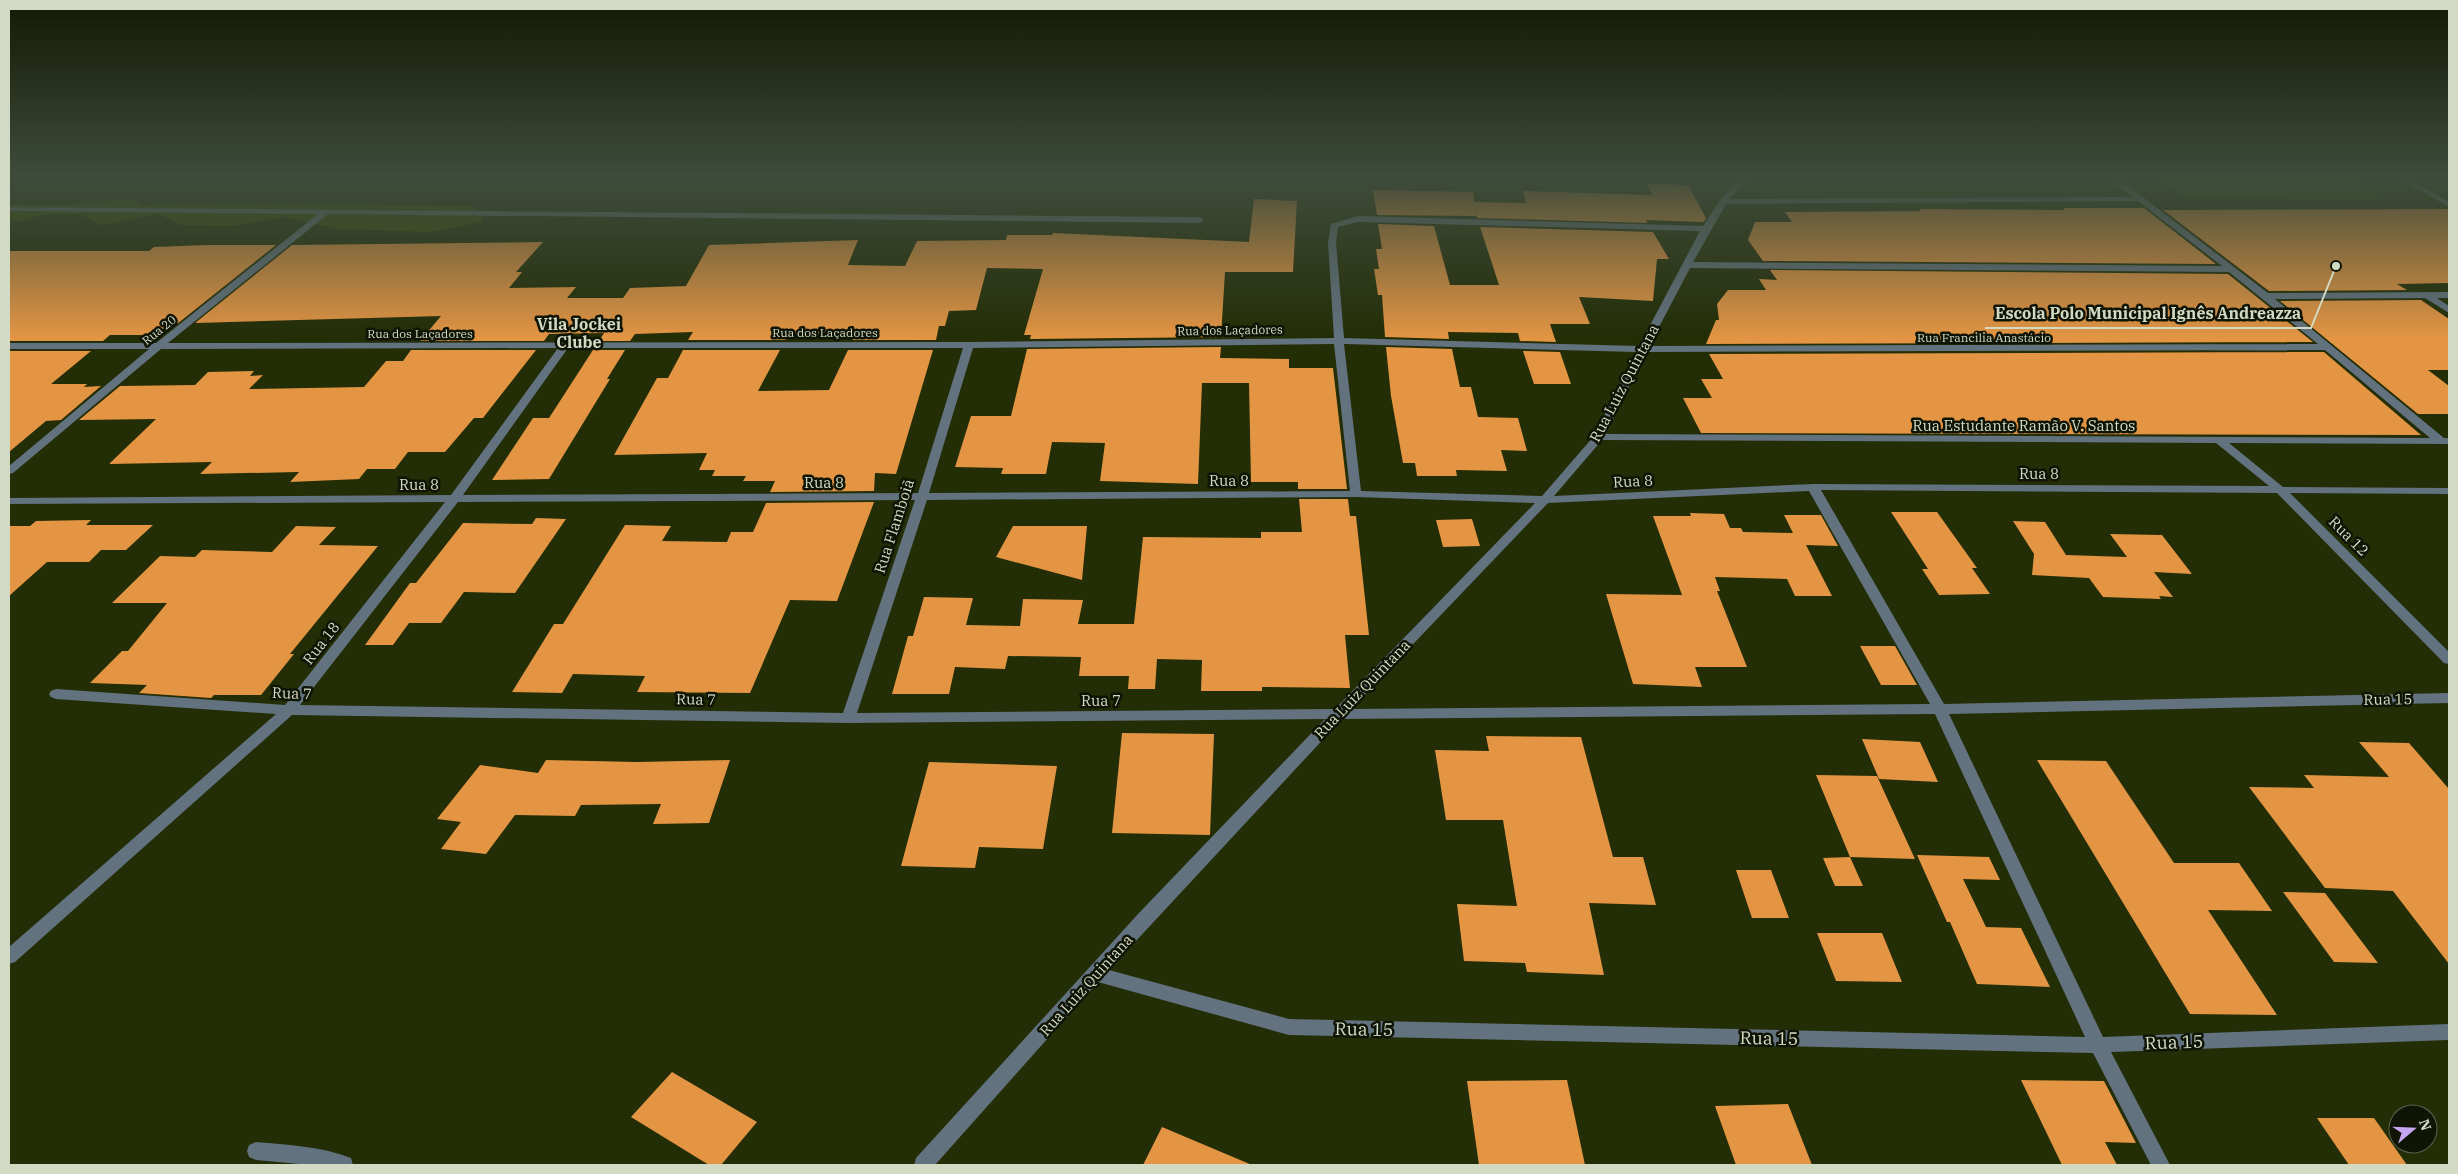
<svg xmlns="http://www.w3.org/2000/svg" width="2458" height="1174" font-family="'IBM Plex Serif',serif">
<rect width="100%" height="100%" fill="#232d06"/>
<path fill="#394a03" d="M 2154,175 L 2346,175 L 2384,200 L 2184,198 Z
M 109,201 L 137,201 L 141,206 L 182,203 L 474,206 L 482,213 L 482,222 L 430,232 L 339,229 L 284,217 L 230,226 L 181,225 L 159,214 L 102,225 L 80,214 L 46,214 L 19,222 L 9,220 L 9,204 L 57,205 Z"/>
<path fill="#e49543" d="M 1647,184 L 1688,185 L 1706,218 L 1704,222 L 1646,220 L 1648,223 L 1477,218 L 1476,213 L 1476,216 L 1377,215 L 1373,190 L 1473,192 L 1474,202 L 1526,203 L 1523,191 L 1652,195 Z
M 1254,199 L 1297,201 L 1293,272 L 1225,272 L 1221,337 L 1030,339 L 1031,335 L 1024,335 L 1043,269 L 987,268 L 976,310 L 949,311 L 945,326 L 939,326 L 936,340 L 853,340 L 856,334 L 789,334 L 786,340 L 688,340 L 693,332 L 635,334 L 630,341 L 599,341 L 604,333 L 549,334 L 544,341 L 420,341 L 441,316 L 195,323 L 292,245 L 543,242 L 516,272 L 522,272 L 509,288 L 576,287 L 567,298 L 623,298 L 630,288 L 686,286 L 709,245 L 858,240 L 848,265 L 905,266 L 917,241 L 1006,240 L 1007,235 L 1052,235 L 1053,233 L 1249,242 Z
M 2063,208 L 2144,208 L 2216,264 L 1763,261 L 1748,240 L 1755,222 L 1792,222 L 1785,212 L 1921,211 L 1919,209 L 2065,210 Z
M 2449,209 L 2449,283 L 2397,284 L 2407,290 L 2269,291 L 2163,210 Z
M 1378,224 L 1434,226 L 1450,285 L 1499,285 L 1480,227 L 1653,232 L 1669,259 L 1657,259 L 1653,301 L 1579,297 L 1590,324 L 1550,324 L 1556,342 L 1520,341 L 1518,333 L 1448,332 L 1449,339 L 1385,337 L 1382,295 L 1378,295 L 1374,269 L 1379,269 L 1376,249 L 1382,249 Z
M 207,245 L 276,245 L 177,324 L 170,324 L 157,335 L 110,335 L 103,341 L 9,341 L 9,251 L 149,251 L 154,247 Z
M 1770,270 L 2228,274 L 2313,342 L 1706,344 L 1716,320 L 1719,320 L 1717,304 L 1728,290 L 1766,290 L 1759,279 L 1777,280 Z
M 2421,300 L 2449,319 L 2449,370 L 2428,370 L 2449,386 L 2449,414 L 2418,414 L 2280,301 Z
M 1221,347 L 1220,358 L 1289,359 L 1289,368 L 1333,368 L 1347,489 L 1298,489 L 1298,482 L 1251,482 L 1249,383 L 1202,383 L 1198,484 L 1100,481 L 1105,443 L 1052,442 L 1046,474 L 1001,474 L 1003,468 L 955,467 L 971,416 L 1011,416 L 1027,349 Z
M 1386,347 L 1452,349 L 1460,387 L 1471,387 L 1478,417 L 1518,418 L 1527,451 L 1501,450 L 1507,471 L 1456,470 L 1457,476 L 1417,476 L 1415,463 L 1403,463 L 1391,396 Z
M 411,350 L 536,350 L 483,418 L 474,418 L 445,452 L 408,452 L 395,469 L 367,469 L 359,479 L 290,482 L 299,472 L 200,474 L 212,462 L 109,464 L 156,419 L 79,420 L 120,386 L 195,385 L 208,372 L 254,371 L 250,376 L 263,375 L 249,389 L 364,387 L 386,361 L 403,361 Z
M 593,350 L 625,350 L 607,379 L 610,379 L 549,479 L 492,480 L 533,418 L 549,418 Z
M 683,350 L 780,350 L 758,391 L 829,390 L 848,350 L 933,350 L 896,474 L 875,473 L 874,491 L 770,492 L 775,481 L 743,481 L 746,476 L 712,476 L 715,470 L 699,470 L 707,453 L 614,455 L 657,378 L 668,378 Z
M 9,351 L 91,351 L 51,384 L 87,384 L 84,387 L 101,386 L 61,420 L 46,421 L 9,452 Z
M 1523,351 L 1560,352 L 1571,384 L 1534,384 Z
M 2324,352 L 2421,435 L 1701,433 L 1683,398 L 1712,398 L 1701,379 L 1723,379 L 1709,354 Z
M 1299,499 L 1348,499 L 1350,516 L 1356,516 L 1369,635 L 1345,635 L 1350,688 L 1262,687 L 1262,691 L 1201,691 L 1202,660 L 1157,659 L 1155,689 L 1128,689 L 1129,676 L 1079,676 L 1081,657 L 1008,656 L 1005,669 L 955,667 L 949,694 L 892,694 L 908,636 L 913,636 L 924,597 L 973,598 L 966,625 L 1020,626 L 1023,599 L 1083,600 L 1078,624 L 1134,624 L 1143,537 L 1261,538 L 1261,532 L 1302,532 Z
M 874,502 L 837,601 L 790,600 L 750,693 L 637,692 L 645,676 L 573,674 L 562,693 L 512,692 L 554,624 L 563,624 L 625,525 L 671,526 L 662,541 L 727,542 L 731,532 L 753,532 L 766,503 Z
M 1891,512 L 1937,512 L 1977,568 L 1972,568 L 1990,594 L 1939,595 L 1922,569 L 1928,569 Z
M 1690,513 L 1724,514 L 1730,528 L 1741,528 L 1743,532 L 1793,533 L 1784,515 L 1821,515 L 1838,546 L 1806,545 L 1832,596 L 1795,596 L 1787,579 L 1715,577 L 1720,591 L 1717,591 L 1747,667 L 1695,667 L 1702,687 L 1633,684 L 1606,594 L 1682,595 L 1653,516 L 1691,516 Z
M 536,518 L 566,519 L 515,593 L 464,592 L 441,623 L 409,623 L 393,645 L 365,645 L 410,583 L 416,583 L 463,523 L 532,524 Z
M 1472,519 L 1480,546 L 1443,547 L 1436,520 Z
M 91,520 L 86,525 L 153,525 L 126,550 L 101,550 L 89,562 L 47,562 L 9,596 L 9,526 L 30,526 L 36,521 Z
M 2013,521 L 2045,522 L 2066,555 L 2127,557 L 2110,534 L 2162,535 L 2192,574 L 2154,572 L 2173,597 L 2159,596 L 2161,599 L 2103,597 L 2089,578 L 2032,575 L 2034,554 Z
M 296,526 L 336,527 L 319,545 L 378,546 L 290,654 L 294,654 L 261,695 L 214,695 L 211,698 L 139,693 L 147,685 L 90,683 L 122,651 L 128,651 L 167,603 L 112,603 L 160,556 L 195,557 L 202,550 L 272,552 Z
M 1013,526 L 1087,526 L 1082,580 L 996,557 Z
M 1860,646 L 1895,646 L 1917,685 L 1881,685 Z
M 1122,733 L 1214,734 L 1210,835 L 1112,833 Z
M 1486,736 L 1581,737 L 1613,857 L 1643,857 L 1656,905 L 1589,903 L 1604,975 L 1527,972 L 1525,963 L 1464,961 L 1457,904 L 1517,906 L 1503,820 L 1446,820 L 1435,750 L 1489,751 Z
M 1862,739 L 1920,742 L 1938,782 L 1879,779 Z
M 2359,742 L 2409,743 L 2449,789 L 2449,964 L 2393,891 L 2325,888 L 2249,787 L 2314,788 L 2304,775 L 2389,777 Z
M 546,760 L 637,762 L 730,760 L 709,823 L 653,824 L 661,804 L 581,805 L 575,816 L 515,815 L 486,854 L 441,849 L 461,822 L 437,819 L 480,765 L 538,773 Z
M 2037,760 L 2106,761 L 2174,863 L 2239,863 L 2272,911 L 2208,910 L 2277,1015 L 2190,1014 Z
M 929,762 L 1057,766 L 1043,849 L 979,847 L 975,868 L 901,866 Z
M 1816,775 L 1877,776 L 1915,859 L 1850,857 Z
M 1917,855 L 1989,857 L 2000,880 L 1963,879 L 1986,927 L 2021,928 L 2050,987 L 1977,984 L 1950,922 L 1947,922 Z
M 1850,857 L 1863,886 L 1835,886 L 1823,858 Z
M 1736,870 L 1771,870 L 1789,918 L 1752,918 Z
M 2283,892 L 2325,893 L 2378,963 L 2334,962 Z
M 1817,933 L 1882,933 L 1902,982 L 1836,981 Z
M 672,1072 L 757,1122 L 721,1165 L 709,1165 L 631,1117 Z
M 1567,1080 L 1585,1165 L 1479,1165 L 1467,1081 Z
M 2021,1080 L 2104,1081 L 2136,1143 L 2105,1142 L 2117,1165 L 2062,1165 Z
M 1788,1104 L 1812,1165 L 1736,1165 L 1715,1106 Z
M 2317,1118 L 2374,1118 L 2407,1165 L 2349,1165 Z
M 1162,1127 L 1252,1165 L 1143,1165 Z"/>
<g fill="none" stroke-linecap="round" stroke-linejoin="round">
<path fill="#62727f" fill-rule="evenodd" d="M 1743,175 L 1751,175 L 1730,199 L 2132,197 L 2105,175 L 2114,175 L 2268,293 L 2449,292 L 2449,298 L 2437,298 L 2449,306 L 2449,313 L 2425,298 L 2275,299 L 2444,438 L 2449,438 L 2449,444 L 2229,443 L 2283,487 L 2449,488 L 2449,494 L 2290,493 L 2449,652 L 2449,664 L 2444,663 L 2277,493 L 1821,490 L 1944,704 L 2449,693 L 2449,703 L 1949,714 L 2103,1037 L 2449,1024 L 2449,1040 L 2111,1052 L 2170,1165 L 2151,1165 L 2093,1053 L 1289,1035 L 1098,982 L 935,1165 L 914,1165 L 916,1158 L 1138,914 L 1325,719 L 848,723 L 292,715 L 15,962 L 9,964 L 9,947 L 276,714 L 56,699 L 51,697 L 49,694 L 51,691 L 56,689 L 285,705 L 445,502 L 9,504 L 9,498 L 451,495 L 558,348 L 161,349 L 13,473 L 9,474 L 9,466 L 149,349 L 9,349 L 9,343 L 156,343 L 318,214 L 9,211 L 9,207 L 1200,217 L 1204,220 L 1200,223 L 328,214 L 168,343 L 969,342 L 1334,338 L 1328,242 L 1331,224 L 1358,216 L 1703,226 L 1720,200 ZM 2138,201 L 2222,266 L 1693,262 L 1726,204 ZM 1358,222 L 1700,231 L 1639,346 L 1344,338 L 1336,242 L 1338,227 ZM 1690,268 L 2229,272 L 2318,344 L 1649,346 ZM 1334,344 L 1350,491 L 929,493 L 973,348 ZM 1344,344 L 1636,352 L 1594,436 L 1542,496 L 1361,491 ZM 568,348 L 963,348 L 918,493 L 463,495 ZM 2325,350 L 2430,438 L 1606,434 L 1646,352 ZM 1602,440 L 2216,443 L 2269,486 L 1813,484 L 1554,496 ZM 1809,491 L 1930,704 L 1351,709 L 1548,503 ZM 1356,497 L 1535,503 L 1335,709 L 857,713 L 927,500 ZM 915,500 L 843,713 L 300,705 L 458,502 ZM 1935,714 L 2085,1037 L 1289,1019 L 1109,970 L 1342,719 Z
M 2394,175 L 2404,175 L 2449,202 L 2449,207 Z
M 256,1142 C 288,1145 320,1146 351,1158 L 353,1165 L 310,1165 L 256,1160 L 249,1157 L 247,1151 L 249,1145 Z"/>
</g>
<linearGradient id="sky" x2="0" y2="1"><stop stop-color="#131903"/><stop offset="0.52" stop-color="#3f4c3b"/><stop offset="1" stop-color="#3f4c3b" stop-opacity="0"/></linearGradient>
<rect width="2458" height="339" fill="url(#sky)"/>
<g text-anchor="middle" dominant-baseline="central" stroke-width="5" stroke-linejoin="round" paint-order="stroke">
<g font-size="12" fill="#d2dac4" stroke="#0f1405">
<text transform="translate(159 330) rotate(-39)">Rua 20</text>
<text transform="translate(1230 330) rotate(-1)">Rua dos Laçadores</text>
<text x="825" y="332">Rua dos Laçadores</text>
<text x="420" y="333">Rua dos Laçadores</text>
<text x="1984" y="337">Rua Francilia Anastácio</text>
</g>
<g font-size="15" fill="#d2dac4" stroke="#0f1405">
<text transform="translate(1624 383) rotate(-62)">Rua Luiz Quintana</text>
<text x="2024" y="425">Rua Estudante Ramão V. Santos</text>
<text x="2039" y="473">Rua 8</text>
<text x="1229" y="480">Rua 8</text>
<text transform="translate(1633 481) rotate(-3)">Rua 8</text>
<text x="824" y="482">Rua 8</text>
<text x="419" y="484">Rua 8</text>
<text transform="translate(894 526) rotate(-72)">Rua Flamboiã</text>
<text transform="translate(2349 536) rotate(45)">Rua 12</text>
<text transform="translate(321 643) rotate(-52)">Rua 18</text>
<text transform="translate(1362 689) rotate(-46)">Rua Luiz Quintana</text>
<text transform="translate(292 693) rotate(2)">Rua 7</text>
<text transform="translate(696 699) rotate(1)">Rua 7</text>
<text transform="translate(2388 699) rotate(-1)">Rua 15</text>
<text x="1101" y="700">Rua 7</text>
<text transform="translate(1086 985) rotate(-48)">Rua Luiz Quintana</text>
</g>
<g font-size="16" font-weight="bold" fill="#d2dac4" stroke="#0f1405">
<text x="579" y="324">Vila Jockei<tspan x="579" dy="18">Clube</tspan></text>
</g>
<g font-size="18" fill="#d2dac4" stroke="#0f1405">
<text transform="translate(1364 1029) rotate(1)">Rua 15</text>
<text transform="translate(1769 1038) rotate(1)">Rua 15</text>
<text transform="translate(2174 1042) rotate(-2)">Rua 15</text>
</g>
</g>
<path fill="none" stroke="#d2dac4" stroke-width="2" d="M2336 266L2311 328H1985"/>
<circle fill="#d2dac4" stroke="#0f1405" stroke-width="2" cx="2336" cy="266" r="5"/>
<g font-size="16" text-anchor="middle" font-weight="bold" fill="#d2dac4" stroke="#0f1405" stroke-width="5" stroke-linejoin="round" paint-order="stroke">
<text x="2148" y="319">Escola Polo Municipal Ignês Andreazza</text>
</g>
<rect width="2458" height="1174" fill="none" stroke="#d2dac4" stroke-width="20"/>
<g transform="translate(2413 1129) rotate(71)"><circle r="24" fill="#0f1405" stroke="#5d6351"/>
<path d="M0-4L9 19L0 12L-9 19Z" fill="#c6a6f0"/>
<text y="-8" font-size="14" font-weight="bold" text-anchor="middle" fill="#d2dac4">N</text>
</g>
</svg>
